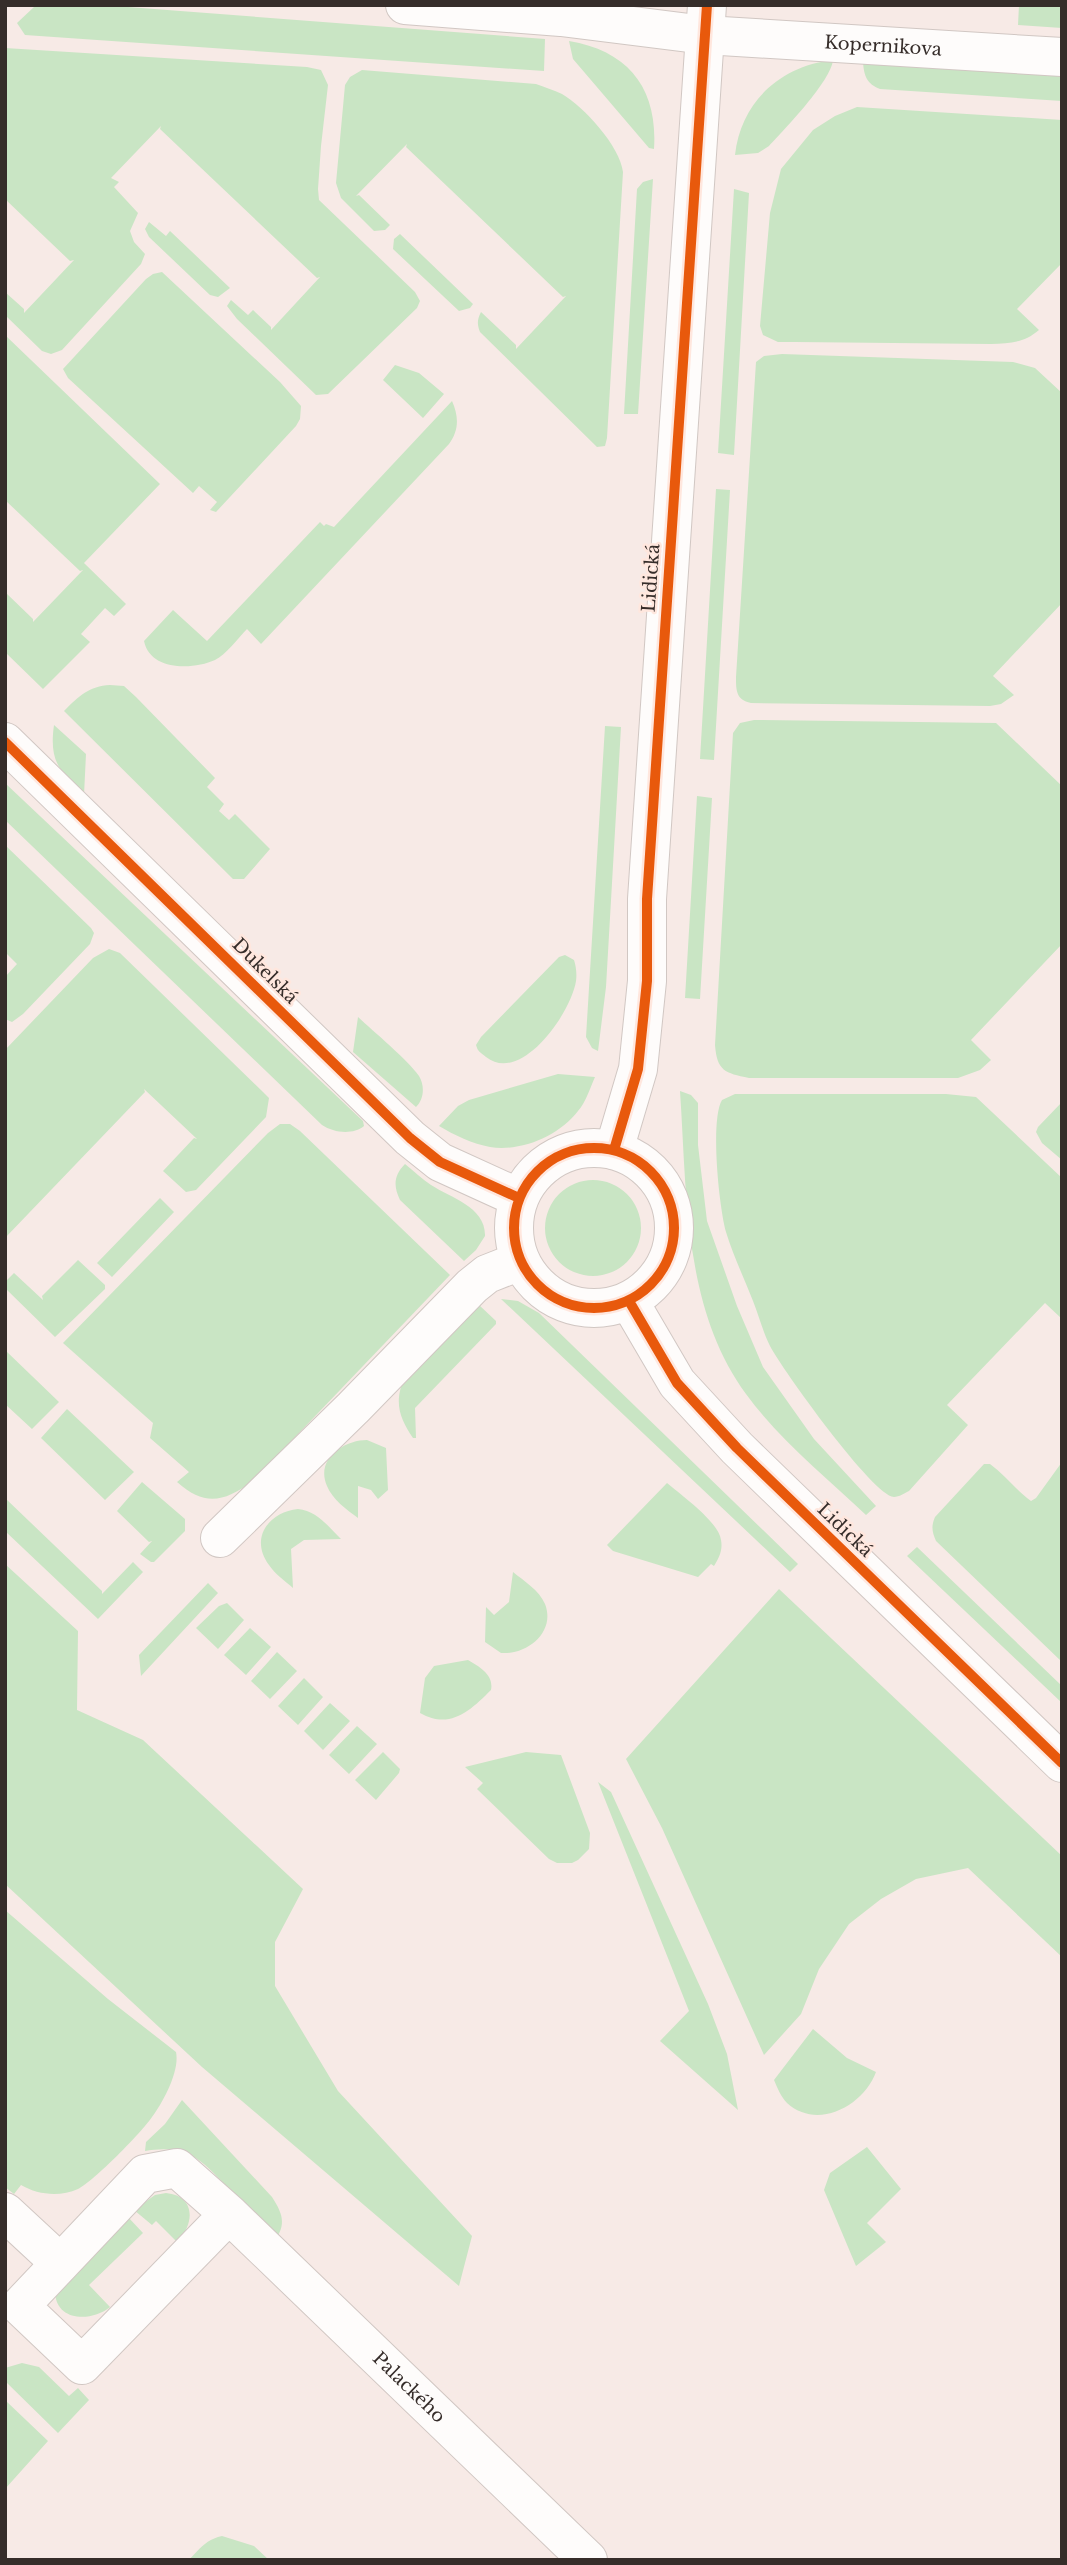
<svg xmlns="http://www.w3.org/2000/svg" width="1067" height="2565" font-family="'Libre Baskerville',serif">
<rect width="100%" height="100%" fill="#f7eae6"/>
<path fill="#c9e5c4" d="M 1019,5 L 1062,5 L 1062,28 L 1018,25 Z
M 34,7 L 128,7 L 545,39 L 544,71 L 25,35 L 17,23 Z
M 569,41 C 629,51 658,89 654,149 L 649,148 L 573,59 Z
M 5,48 L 307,67 L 321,70 L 328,85 L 321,146 L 318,189 L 319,200 L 415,292 L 420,301 L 417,308 L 328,394 L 316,395 L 237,319 L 227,306 L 231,300 L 248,315 L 253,310 L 271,327 L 271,330 L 320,277 L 317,278 L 160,129 L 161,126 L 111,178 L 119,182 L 114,187 L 138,213 L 130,231 L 134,242 L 145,254 L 141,264 L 62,350 L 51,354 L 42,351 L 5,315 L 5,292 L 24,309 L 24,313 L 74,260 L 70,261 L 5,199 Z
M 833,60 C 831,81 785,129 769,146 L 758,153 L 735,155 C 741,102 780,66 833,60 Z
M 863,62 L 1062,74 L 1062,101 L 880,89 C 867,84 864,76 863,62 Z
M 362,70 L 536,84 C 544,87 554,90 562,94 C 584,107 620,146 623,172 L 607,438 L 605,446 L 597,447 L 480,332 C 477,324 477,320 481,312 L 516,345 L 516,349 L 566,296 L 563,297 L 406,147 L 407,144 L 356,196 L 359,195 L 390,225 L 385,230 L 374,231 L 341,198 L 336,183 L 345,85 L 350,77 Z
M 857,107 L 1062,120 L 1062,263 L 1017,309 L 1039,330 C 1024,343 1010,343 991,344 L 795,342 L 778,342 L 763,335 L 760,326 L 770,213 L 781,169 L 813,130 L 835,116 Z
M 653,179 L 638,414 L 624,414 L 637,189 L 643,182 Z
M 734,189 L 749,193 L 734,455 L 718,453 Z
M 149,222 L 166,236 L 170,231 L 230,288 L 218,297 L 210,295 L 149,237 L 145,229 Z
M 400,234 L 473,304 L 470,308 L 459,311 L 393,249 L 394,239 Z
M 162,272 L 280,382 L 301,406 L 300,419 L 296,426 L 216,512 L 210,510 L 217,502 L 199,486 L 193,493 L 68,378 L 63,369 L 146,279 L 153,274 Z
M 5,335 L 160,484 L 84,563 L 126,604 L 114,616 L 105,608 L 81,634 L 90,642 L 43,689 L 5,652 L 5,592 L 33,619 L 33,622 L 83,570 L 80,571 L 5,500 Z
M 782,354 L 1013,362 L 1035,368 L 1062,393 L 1062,603 L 993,676 L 1014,695 L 1001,704 L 990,706 L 751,703 C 736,700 736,690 736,677 L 756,362 L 764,356 Z
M 395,365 L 419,373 L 444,394 L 423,418 L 383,380 Z
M 452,401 C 459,417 459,430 449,444 L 261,644 L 247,629 C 238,638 226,655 215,660 C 193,670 150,671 144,641 L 173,610 L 207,641 L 320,522 L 324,526 L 326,524 L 334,527 Z
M 716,489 L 730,490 L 714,760 L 700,759 Z
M 110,685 L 124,686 L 136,697 L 215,778 L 207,787 L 224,804 L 219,811 L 229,820 L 235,814 L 270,849 L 244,879 L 233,879 L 64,711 C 79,696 89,686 110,685 Z
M 754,720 L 996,723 L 1062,786 L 1062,944 L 971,1040 L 991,1060 L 980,1070 L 958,1078 L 749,1078 C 725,1073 717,1071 715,1045 L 733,733 L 740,723 Z
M 54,725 L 86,754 L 84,795 C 59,771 49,761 54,725 Z
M 605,726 L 621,727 L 606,987 L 598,1051 L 592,1048 L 586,1037 Z
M 5,783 L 363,1121 L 364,1126 C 353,1135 334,1133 322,1125 L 5,820 Z
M 697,796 L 712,798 L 700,999 L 685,998 Z
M 5,845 L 91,928 L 94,933 L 90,944 L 23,1014 L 12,1022 L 5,1019 L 5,977 L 17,964 L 5,952 Z
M 109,949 L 120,953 L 263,1092 L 269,1098 L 266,1117 L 196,1190 L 186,1192 L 163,1171 L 194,1138 L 197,1139 L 144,1089 L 145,1092 L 5,1238 L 5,1050 L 93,958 Z
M 565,955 L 574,960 C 576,966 577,974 576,981 C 571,1013 521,1085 486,1057 C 480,1052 478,1052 476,1045 L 481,1037 L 559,957 Z
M 358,1017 C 373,1031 408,1060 419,1076 C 425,1086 424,1099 416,1107 L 353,1052 Z
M 558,1074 L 595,1077 C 590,1088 586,1102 578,1111 C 559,1136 521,1152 490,1147 C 473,1144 454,1135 439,1126 L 458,1106 L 469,1100 Z
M 680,1091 L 691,1095 L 698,1103 L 698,1145 L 707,1221 L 737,1306 L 763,1367 L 814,1439 L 876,1506 L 866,1515 C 825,1476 779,1439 746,1394 C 683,1308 687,1193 680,1091 Z
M 735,1094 L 946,1094 L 976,1097 L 1062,1178 L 1062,1319 L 1045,1303 L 947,1405 L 968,1425 L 909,1491 C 905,1493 899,1497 894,1497 C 873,1496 782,1369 770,1346 C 763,1332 759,1316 753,1301 C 744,1278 733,1255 726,1232 C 719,1207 710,1120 722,1100 Z
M 1062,1102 L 1062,1160 L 1042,1143 L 1036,1132 L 1038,1127 Z
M 280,1124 L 290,1124 L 300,1131 L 450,1275 L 253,1481 C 224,1502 205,1507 177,1482 L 189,1472 L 150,1438 L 153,1423 L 63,1343 L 268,1133 Z
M 405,1164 C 414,1171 422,1179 431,1185 C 451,1198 486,1207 485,1236 L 476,1250 L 464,1261 L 400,1200 C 393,1186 394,1175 405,1164 Z
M545 1228a48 48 0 1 1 96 0a48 48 0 1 1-96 0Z
M 160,1198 L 174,1212 L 112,1277 L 97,1263 Z
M 78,1260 L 105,1285 L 105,1289 L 55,1337 L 5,1288 L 5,1282 L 14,1273 L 43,1300 L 42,1296 Z
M 501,1299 L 518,1301 L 539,1313 L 798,1564 L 790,1572 Z
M 478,1304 L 496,1321 L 496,1324 L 415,1408 L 416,1438 L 413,1438 C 402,1422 395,1407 401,1387 C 404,1375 465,1317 478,1304 Z
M 5,1350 L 59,1402 L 32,1429 L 5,1404 Z
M 67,1409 L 134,1472 L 105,1500 L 41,1438 Z
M 367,1440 L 386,1448 L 388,1490 L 378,1499 L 371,1490 L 358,1486 L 358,1518 C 347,1510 332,1499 327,1486 C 315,1459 344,1440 367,1440 Z
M 1062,1462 L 1062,1662 L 936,1541 C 932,1532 931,1526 935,1517 L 984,1464 L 990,1464 C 1005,1475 1016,1490 1031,1501 L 1036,1498 Z
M 142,1482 L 185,1519 L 185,1531 L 154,1562 L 151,1562 L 140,1554 L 152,1541 L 149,1542 L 117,1511 Z
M 667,1483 C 681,1495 719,1522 721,1540 C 723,1550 719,1558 714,1566 L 711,1564 L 698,1577 L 613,1551 L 607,1545 Z
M 5,1498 L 102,1591 L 102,1594 L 133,1562 L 143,1572 L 98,1619 L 5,1531 Z
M 298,1509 C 317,1511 328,1526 341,1539 L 304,1540 L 291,1549 L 293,1588 C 285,1581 275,1574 269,1565 C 249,1538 269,1512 298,1509 Z
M 917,1547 L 1062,1686 L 1062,1703 L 907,1556 Z
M 5,1564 L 78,1631 L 77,1710 L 143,1740 L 303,1889 L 275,1942 L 275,1986 L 338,2091 L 472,2236 L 459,2286 L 202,2067 L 5,1884 Z
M 513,1572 C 524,1581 539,1590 545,1604 C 556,1632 527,1655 501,1653 L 485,1642 L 486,1607 L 494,1615 L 509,1602 Z
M 208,1583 L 218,1593 L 141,1676 L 139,1655 Z
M 779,1589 L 1062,1856 L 1062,1957 L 968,1868 L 916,1879 L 881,1899 L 849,1924 L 819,1969 L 801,2014 L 764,2055 L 662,1828 L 626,1759 Z
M 227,1603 L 244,1620 L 218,1649 L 196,1628 L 219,1606 Z
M 250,1628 L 271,1647 L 246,1675 L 224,1655 Z
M 277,1652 L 297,1671 L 270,1699 L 251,1681 Z
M 468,1660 C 480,1667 494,1675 491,1690 C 470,1711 450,1730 420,1713 L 425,1678 L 434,1666 Z
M 304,1678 L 323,1697 L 298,1725 L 278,1706 Z
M 330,1703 L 350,1721 L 323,1750 L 304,1731 Z
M 357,1726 L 377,1744 L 349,1774 L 329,1755 Z
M 383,1752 L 400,1769 L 399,1773 L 376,1800 L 355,1780 Z
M 526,1752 L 561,1755 L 590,1833 L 589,1849 L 578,1860 L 572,1863 L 557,1863 L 549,1859 L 477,1789 L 483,1783 L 465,1767 Z
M 598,1782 L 611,1792 L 708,2004 L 727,2054 L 738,2110 L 660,2041 L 689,2011 Z
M 5,1910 L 108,1999 L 176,2052 C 180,2071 163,2102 152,2117 C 142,2132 94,2181 78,2189 C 60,2197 38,2195 21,2185 L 14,2194 L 5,2187 Z
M 813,2029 L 847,2058 L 876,2072 C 864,2105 818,2131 787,2103 C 781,2097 777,2087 774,2080 Z
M 182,2100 L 272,2197 C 283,2214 287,2225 273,2243 C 253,2219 219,2172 194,2157 C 180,2148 161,2148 145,2151 L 146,2142 L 165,2124 Z
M 867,2147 L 901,2189 L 867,2223 L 886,2242 L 856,2266 L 824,2190 L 830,2173 Z
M 166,2193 C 196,2196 195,2224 177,2242 L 156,2221 L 152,2225 L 134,2210 L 155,2195 Z
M 127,2216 L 143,2233 L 89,2285 L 110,2307 C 92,2322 56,2322 55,2292 Z
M 22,2363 L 39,2367 L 69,2396 L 78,2388 L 89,2400 L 58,2433 L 5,2381 L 5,2368 Z
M 5,2400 L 48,2441 L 5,2489 Z
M 222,2536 L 254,2546 L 269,2560 L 189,2560 C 199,2549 207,2539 222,2536 Z"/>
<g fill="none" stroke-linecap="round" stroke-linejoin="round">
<defs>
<g id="minor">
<path id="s1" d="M 405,5 L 561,17 L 705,35 L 1062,57"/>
<path d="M 5,742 L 410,1138 L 440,1162 L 519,1198"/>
<circle cx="594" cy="1228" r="80"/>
<path d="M 614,1150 L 638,1069 L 647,981 L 647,899 L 707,5"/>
<path d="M 629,1301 L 677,1383 L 737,1448 L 1062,1763"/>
<path d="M 220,1538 L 353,1408 L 472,1286 L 487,1274 L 520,1261"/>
<path d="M 5,2212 L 60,2263"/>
<path id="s2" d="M 229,2214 L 82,2365 L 20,2306 L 145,2174 L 177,2168 L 229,2214 L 588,2560"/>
</g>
</defs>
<use href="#minor" stroke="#d1c7c3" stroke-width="40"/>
<use href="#minor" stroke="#fefcfb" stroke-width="38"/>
<defs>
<path id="cycleway" d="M 5,742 L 410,1138 L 440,1162 L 519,1198
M514 1228a80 80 0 1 1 160 0a80 80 0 1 1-160 0Z
M 614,1150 L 638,1069 L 647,981 L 647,899 L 707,5
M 629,1301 L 677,1383 L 737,1448 L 1062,1763"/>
</defs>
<use href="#cycleway" stroke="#ffe7de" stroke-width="15"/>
<use href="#cycleway" stroke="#e8590c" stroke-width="10"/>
</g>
<g text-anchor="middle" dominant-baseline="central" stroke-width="5" stroke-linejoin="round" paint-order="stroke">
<g font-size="18" fill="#362d2a" stroke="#ffe7de">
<text stroke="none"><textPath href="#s1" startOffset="480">Kopernikova</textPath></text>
<text transform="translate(651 578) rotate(-86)">Lidická</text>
<text transform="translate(265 971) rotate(45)">Dukelská</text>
<text transform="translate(845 1530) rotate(44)">Lidická</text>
<text stroke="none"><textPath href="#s2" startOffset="830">Palackého</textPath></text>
</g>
</g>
<rect width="1067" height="2565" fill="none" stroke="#362d2a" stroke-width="14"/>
</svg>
